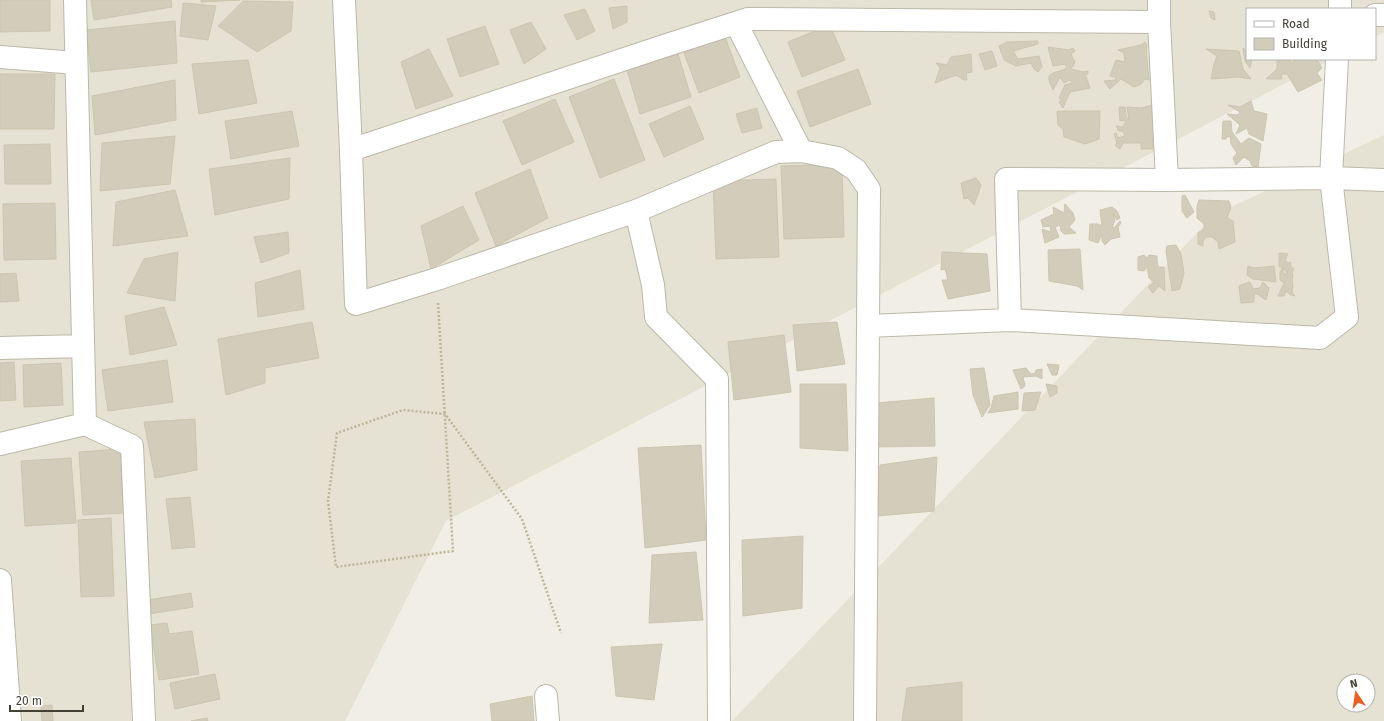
<svg xmlns="http://www.w3.org/2000/svg" width="1384" height="721" font-family="'Fira Sans',sans-serif">
<rect width="100%" height="100%" fill="#f1efe5"/>
<path fill="#e5e2d3" fill-rule="evenodd" d="M 0,0 L 1384,0 L 1384,32 L 1375,37 L 1375,9 L 1247,9 L 1247,59 L 1332,59 L 446,521 L 345,721 L 0,721 Z
M 1384,135 L 1384,721 L 732,721 L 1214,215 ZM 1344,681 L 1368,681 L 1368,705 L 1344,705 Z"/>
<path fill="#d2ccbb" stroke="#ccc5af" d="M 0,0 L 50,0 L 50,31 L 0,32 Z
M 91,0 L 171,0 L 172,7 L 94,20 Z
M 201,0 L 240,0 L 201,2 Z
M 243,1 L 293,2 L 291,31 L 257,52 L 218,26 Z
M 183,3 L 216,6 L 208,40 L 180,36 Z
M 627,6 L 627,22 L 613,29 L 609,8 Z
M 585,9 L 595,31 L 577,40 L 564,15 Z
M 1209,11 L 1214,12 L 1215,20 L 1211,18 Z
M 175,21 L 177,63 L 91,72 L 86,30 Z
M 531,22 L 546,49 L 524,64 L 510,30 Z
M 830,25 L 845,60 L 802,77 L 788,42 Z
M 485,26 L 499,64 L 460,77 L 447,39 Z
M 725,37 L 740,77 L 699,93 L 684,53 Z
M 1038,41 L 1038,44 L 1013,51 L 1018,59 L 1039,56 L 1042,67 L 1038,72 L 1034,69 L 1031,63 L 1016,66 L 1004,60 L 999,46 L 1007,42 Z
M 1145,42 L 1147,46 L 1146,51 L 1149,80 L 1145,79 L 1141,84 L 1134,87 L 1121,79 L 1110,89 L 1104,81 L 1116,80 L 1115,77 L 1110,76 L 1116,60 L 1125,62 L 1124,53 L 1118,50 L 1141,45 Z
M 1048,47 L 1069,50 L 1073,48 L 1075,51 L 1071,54 L 1075,62 L 1071,69 L 1083,72 L 1088,71 L 1088,74 L 1085,74 L 1090,88 L 1070,92 L 1063,108 L 1059,102 L 1062,100 L 1059,98 L 1065,85 L 1073,83 L 1069,80 L 1064,83 L 1060,77 L 1053,90 L 1049,81 L 1049,76 L 1053,73 L 1066,69 L 1066,64 L 1053,66 Z
M 1243,48 L 1247,51 L 1247,59 L 1252,59 L 1250,68 L 1245,61 Z
M 429,49 L 453,96 L 416,109 L 401,62 Z
M 1206,49 L 1239,51 L 1243,69 L 1251,79 L 1238,77 L 1211,79 L 1214,64 L 1217,56 Z
M 992,51 L 997,66 L 985,70 L 979,54 Z
M 678,54 L 691,97 L 640,114 L 627,70 Z
M 971,54 L 972,72 L 966,73 L 967,80 L 964,80 L 956,75 L 935,83 L 940,68 L 936,63 L 947,65 L 951,57 Z
M 1277,59 L 1286,59 L 1293,63 L 1294,59 L 1314,59 L 1318,61 L 1322,68 L 1317,73 L 1322,80 L 1298,92 L 1287,74 L 1281,74 L 1282,79 L 1266,79 L 1277,69 Z
M 248,60 L 257,103 L 199,114 L 192,64 Z
M 858,69 L 871,104 L 810,127 L 797,91 Z
M 0,74 L 55,74 L 54,129 L 0,129 Z
M 614,79 L 645,160 L 600,178 L 569,97 Z
M 175,80 L 176,120 L 95,135 L 92,96 Z
M 555,99 L 574,142 L 522,165 L 503,121 Z
M 1251,101 L 1254,111 L 1267,114 L 1263,141 L 1249,134 L 1247,128 L 1236,134 L 1240,125 L 1227,114 L 1238,115 L 1240,112 L 1228,105 L 1240,107 Z
M 1152,105 L 1157,133 L 1152,131 L 1153,149 L 1141,149 L 1141,143 L 1123,143 L 1120,149 L 1115,145 L 1117,143 L 1114,134 L 1116,133 L 1118,138 L 1125,136 L 1123,131 L 1119,131 L 1116,126 L 1123,127 L 1126,120 L 1120,121 L 1119,107 L 1125,107 L 1126,116 L 1129,120 L 1127,107 L 1142,108 Z
M 690,106 L 704,139 L 664,157 L 649,124 Z
M 757,108 L 762,128 L 742,133 L 736,114 Z
M 292,111 L 299,146 L 231,159 L 225,121 Z
M 1057,111 L 1100,111 L 1099,139 L 1085,144 L 1064,137 L 1063,129 L 1058,125 Z
M 1223,121 L 1231,121 L 1232,132 L 1241,144 L 1249,138 L 1261,144 L 1258,167 L 1252,166 L 1250,161 L 1244,157 L 1236,165 L 1233,158 L 1237,153 L 1231,144 L 1230,136 L 1227,137 L 1226,139 L 1222,139 Z
M 175,136 L 170,184 L 100,191 L 102,143 Z
M 50,144 L 51,184 L 5,184 L 4,145 Z
M 290,158 L 289,199 L 215,215 L 209,169 Z
M 842,164 L 844,237 L 784,239 L 781,166 Z
M 530,169 L 548,218 L 496,246 L 475,193 Z
M 976,178 L 981,185 L 974,205 L 968,198 L 964,199 L 961,183 Z
M 776,179 L 779,257 L 716,259 L 713,181 Z
M 175,190 L 188,236 L 113,246 L 116,202 Z
M 1185,195 L 1194,212 L 1187,218 L 1182,211 L 1182,196 Z
M 1199,200 L 1229,201 L 1231,207 L 1227,218 L 1233,221 L 1235,242 L 1219,249 L 1218,242 L 1212,237 L 1206,237 L 1203,241 L 1203,246 L 1198,244 L 1198,233 L 1204,229 L 1204,224 L 1197,218 L 1197,206 Z
M 55,203 L 56,259 L 4,260 L 3,204 Z
M 1065,204 L 1073,213 L 1075,220 L 1069,227 L 1076,233 L 1064,234 L 1061,231 L 1060,225 L 1055,227 L 1059,237 L 1045,243 L 1042,229 L 1051,232 L 1050,226 L 1043,227 L 1041,220 L 1054,214 L 1053,207 L 1064,213 Z
M 463,206 L 479,240 L 431,269 L 421,226 Z
M 1112,207 L 1117,211 L 1120,218 L 1117,220 L 1113,213 L 1115,220 L 1112,228 L 1115,227 L 1120,221 L 1121,223 L 1118,227 L 1120,237 L 1111,239 L 1105,245 L 1102,241 L 1102,234 L 1098,243 L 1089,240 L 1090,224 L 1098,224 L 1102,226 L 1100,210 Z
M 288,232 L 289,253 L 261,263 L 254,237 Z
M 1176,245 L 1181,254 L 1184,273 L 1180,289 L 1172,291 L 1166,251 L 1167,246 Z
M 1080,249 L 1083,290 L 1077,286 L 1049,281 L 1048,250 Z
M 178,252 L 175,301 L 127,293 L 144,259 Z
M 942,252 L 987,254 L 990,291 L 948,299 L 942,280 L 948,280 L 945,269 L 941,270 Z
M 1279,253 L 1288,254 L 1285,261 L 1289,263 L 1291,262 L 1290,266 L 1294,269 L 1292,272 L 1293,275 L 1292,280 L 1293,287 L 1292,292 L 1295,296 L 1291,295 L 1286,291 L 1284,296 L 1278,296 L 1284,283 L 1280,280 L 1280,272 L 1282,269 L 1285,275 L 1287,272 L 1279,266 Z
M 1144,255 L 1147,258 L 1149,255 L 1157,256 L 1157,260 L 1158,267 L 1164,267 L 1165,291 L 1159,286 L 1153,293 L 1148,287 L 1154,282 L 1149,278 L 1147,267 L 1144,271 L 1138,270 L 1138,257 Z
M 1248,266 L 1254,268 L 1274,266 L 1276,282 L 1253,279 L 1247,275 Z
M 300,270 L 304,309 L 258,317 L 255,283 Z
M 16,273 L 19,301 L 0,302 L 0,274 Z
M 1250,282 L 1253,289 L 1260,288 L 1263,282 L 1269,288 L 1266,300 L 1257,294 L 1254,294 L 1254,302 L 1241,303 L 1239,286 Z
M 164,307 L 177,345 L 130,355 L 125,316 Z
M 312,322 L 319,358 L 265,368 L 265,383 L 226,395 L 218,339 Z
M 837,322 L 845,364 L 797,371 L 793,325 Z
M 784,335 L 791,392 L 734,400 L 728,342 Z
M 167,360 L 173,402 L 108,411 L 102,370 Z
M 14,362 L 16,400 L 0,401 L 0,363 Z
M 61,363 L 63,405 L 24,407 L 23,365 Z
M 1047,364 L 1059,365 L 1057,375 L 1052,375 Z
M 984,368 L 990,405 L 982,417 L 973,395 L 970,369 Z
M 1026,368 L 1031,374 L 1035,373 L 1036,370 L 1042,369 L 1042,379 L 1036,376 L 1023,377 L 1025,386 L 1021,389 L 1013,370 Z
M 800,384 L 846,384 L 848,451 L 800,448 Z
M 1046,384 L 1057,386 L 1057,393 L 1050,397 Z
M 1018,392 L 1018,409 L 988,413 L 991,408 L 994,396 Z
M 1041,392 L 1035,410 L 1022,411 L 1024,393 Z
M 934,398 L 935,446 L 873,447 L 876,403 Z
M 195,419 L 197,470 L 155,478 L 144,422 Z
M 701,445 L 706,540 L 645,548 L 638,448 Z
M 120,449 L 124,513 L 83,515 L 79,452 Z
M 937,457 L 934,511 L 877,516 L 880,465 Z
M 71,458 L 76,523 L 25,526 L 21,461 Z
M 190,497 L 195,547 L 172,549 L 166,499 Z
M 111,518 L 114,596 L 81,597 L 78,520 Z
M 803,536 L 802,608 L 743,616 L 742,540 Z
M 696,552 L 703,620 L 649,623 L 652,555 Z
M 191,593 L 193,607 L 143,615 L 141,601 Z
M 167,623 L 169,634 L 192,631 L 199,674 L 159,680 L 150,625 Z
M 662,644 L 654,700 L 616,696 L 611,647 Z
M 215,674 L 220,699 L 175,709 L 170,683 Z
M 962,682 L 962,721 L 902,721 L 907,688 Z
M 532,696 L 534,721 L 492,721 L 490,704 Z
M 52,705 L 53,721 L 42,721 L 41,706 Z
M 207,718 L 208,721 L 191,721 Z"/>
<g fill="none" stroke-linecap="round" stroke-linejoin="round">
<defs>
<path id="street" d="M 344,0 L 351,150 L 356,304 L 437,279 L 636,211 L 653,285 L 656,317 L 717,379 L 719,721
M 1159,0 L 1159,22 L 1167,180
M 1340,9 L 1340,0
M 1375,15 L 1384,15
M 736,23 L 801,151
M 0,57 L 76,63
M 351,150 L 661,47 L 748,19 L 1159,22
M 636,211 L 776,152 L 801,151 L 838,158 L 856,170 L 869,189 L 868,326
M 1010,320 L 1320,338 L 1347,317 L 1331,178 L 1337,59
M 0,348 L 83,346
M 85,424 L 132,446 L 144,721
M 0,444 L 85,424 L 75,0
M 0,580 L 10,721
M 546,696 L 548,721
M 865,721 L 868,326 L 1010,320 L 1006,179 L 1167,180 L 1331,178 L 1384,180"/>
</defs>
<use href="#street" stroke="#bcb8a8" stroke-width="24"/>
<path stroke="#bdb69a" stroke-width="2.5" stroke-dasharray="2 2" stroke-linecap="butt" d="M 438,303 L 453,551 L 336,567 L 328,501 L 337,433 L 403,410 L 445,414 L 522,519 L 561,633"/>
<use href="#street" stroke="#fff" stroke-width="22"/>
</g>
<rect x="1246" y="8" width="130" height="52" fill="#ffffff" stroke="#b4b3ae"/>
<rect x="1254" y="21" width="20" height="6" fill="#ffffff" stroke="#b4b3ae"/>
<text x="1282" y="28" font-size="12" fill="#434035">Road</text>
<rect x="1254" y="38" width="20" height="12" fill="#d2ccbb" stroke="#b4b3ae"/>
<text x="1282" y="48" font-size="12" fill="#434035">Building</text>
<g transform="translate(1356 693) rotate(347)"><circle r="19" fill="#ffffff" stroke="#b4b3ae"/>
<path d="M0-3L7 15L0 10L-7 15Z" fill="#eb5f22"/>
<text y="-6" font-size="11" font-weight="bold" text-anchor="middle" fill="#434035">N</text>
</g>
<path d="M10 705v6h73v-6" fill="none" stroke="#434035" stroke-width="2"/>
<text x="16" y="705" font-size="12" fill="#434035" stroke="#ffffff" stroke-width="3" paint-order="stroke">20 m</text>
</svg>
